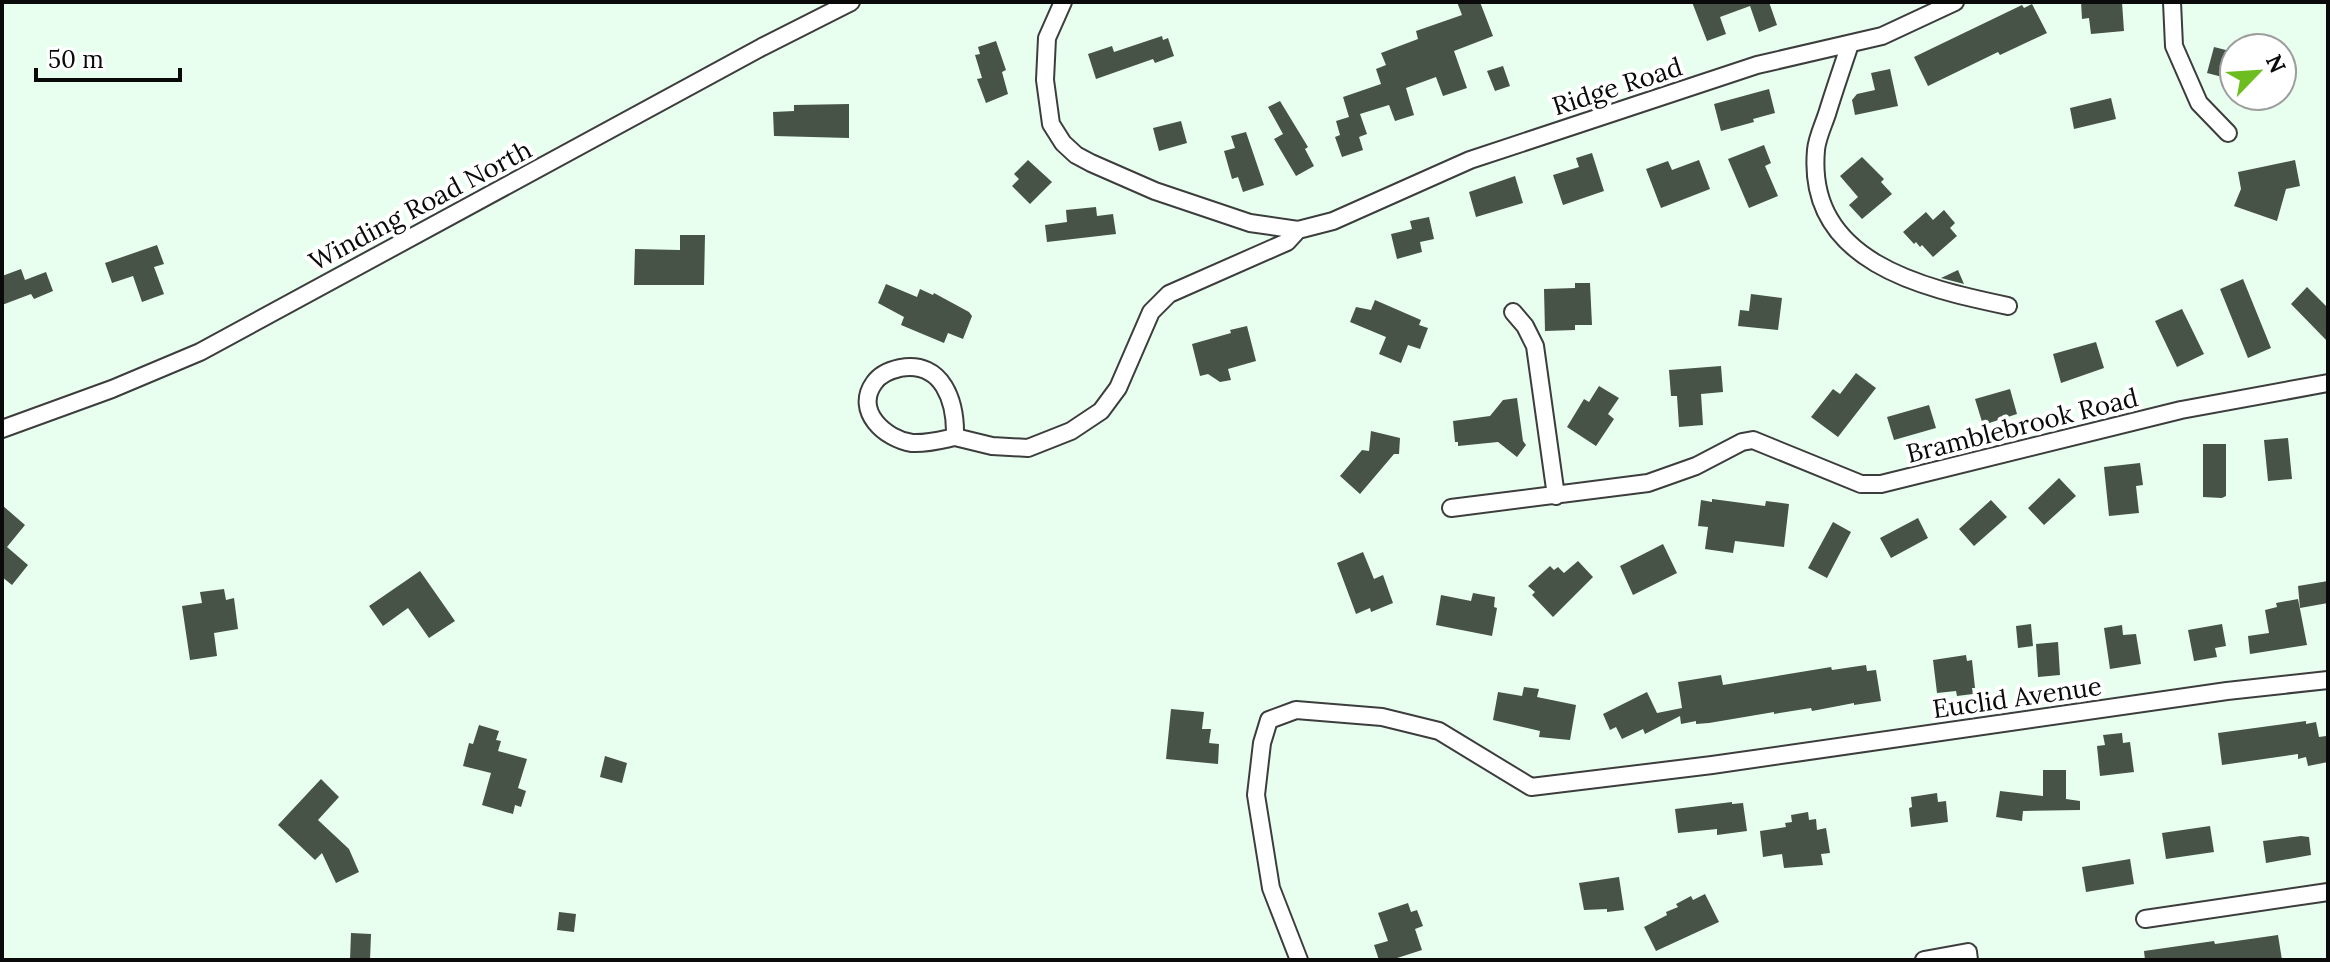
<svg xmlns="http://www.w3.org/2000/svg" width="2330" height="962" font-family="Lora,serif">
<rect width="100%" height="100%" fill="#e8fff0"/>
<path fill="#475346" d="M 1457,2 L 1480,2 L 1493,36 L 1454,51 L 1467,88 L 1443,96 L 1436,77 L 1406,88 L 1414,115 L 1395,121 L 1389,105 L 1360,114 L 1367,134 L 1359,137 L 1363,150 L 1342,157 L 1335,137 L 1340,135 L 1336,121 L 1349,117 L 1343,97 L 1381,84 L 1376,69 L 1386,65 L 1381,53 L 1418,39 L 1416,31 L 1462,15 Z
M 1692,2 L 1769,2 L 1777,25 L 1759,32 L 1750,6 L 1720,17 L 1726,34 L 1707,41 Z
M 2081,2 L 2122,2 L 2124,31 L 2091,34 L 2089,18 L 2082,19 Z
M 2032,4 L 2047,33 L 2000,55 L 1998,52 L 1928,86 L 1914,57 L 2022,5 L 2024,8 Z
M 1162,36 L 1163,40 L 1168,38 L 1174,56 L 1155,63 L 1153,59 L 1096,79 L 1088,54 L 1112,46 L 1114,52 Z
M 996,41 L 1006,70 L 1002,72 L 1008,94 L 986,103 L 977,79 L 982,78 L 975,55 L 980,54 L 978,47 Z
M 2214,47 L 2234,52 L 2234,80 L 2207,73 Z
M 1503,66 L 1510,86 L 1495,91 L 1487,71 Z
M 1890,69 L 1898,106 L 1855,115 L 1852,100 L 1857,94 L 1875,90 L 1871,73 Z
M 1769,89 L 1775,113 L 1753,119 L 1754,122 L 1721,131 L 1714,104 Z
M 2111,98 L 2116,119 L 2074,129 L 2070,108 Z
M 1280,101 L 1308,147 L 1305,149 L 1314,166 L 1296,176 L 1274,139 L 1283,134 L 1268,107 Z
M 849,104 L 849,138 L 774,136 L 773,112 L 794,111 L 794,105 Z
M 1181,121 L 1187,143 L 1159,151 L 1153,128 Z
M 1246,132 L 1264,185 L 1243,192 L 1238,177 L 1232,179 L 1224,151 L 1235,148 L 1231,136 Z
M 1764,145 L 1771,163 L 1765,166 L 1778,196 L 1749,208 L 1728,159 Z
M 1592,153 L 1604,191 L 1563,205 L 1553,175 L 1579,167 L 1576,158 Z
M 1862,157 L 1884,179 L 1881,182 L 1892,194 L 1862,219 L 1849,205 L 1858,197 L 1840,176 Z
M 1028,160 L 1052,182 L 1030,204 L 1012,186 L 1019,179 L 1014,174 Z
M 1699,160 L 1710,189 L 1661,208 L 1646,169 L 1668,161 L 1672,170 Z
M 2295,160 L 2300,186 L 2286,189 L 2277,221 L 2234,206 L 2241,189 L 2238,172 Z
M 1515,176 L 1523,203 L 1476,217 L 1469,192 Z
M 1096,207 L 1097,216 L 1113,214 L 1116,234 L 1047,242 L 1045,225 L 1067,222 L 1066,210 Z
M 1944,210 L 1955,223 L 1950,228 L 1957,236 L 1933,257 L 1922,245 L 1920,247 L 1916,242 L 1914,244 L 1903,232 L 1926,212 L 1933,220 Z
M 1429,217 L 1434,239 L 1420,242 L 1422,252 L 1397,259 L 1391,234 L 1412,229 L 1410,221 Z
M 680,235 L 705,235 L 704,285 L 634,285 L 635,249 L 680,250 Z
M 157,245 L 164,264 L 154,267 L 164,294 L 142,302 L 133,276 L 112,283 L 105,263 Z
M 21,269 L 25,280 L 46,272 L 53,291 L 34,299 L 31,294 L 2,305 L 2,276 Z
M 1958,270 L 1964,284 L 1941,278 Z
M 2243,279 L 2271,348 L 2248,358 L 2220,289 Z
M 1575,283 L 1590,283 L 1592,325 L 1575,325 L 1575,330 L 1545,331 L 1544,289 L 1575,288 Z
M 886,284 L 917,297 L 920,289 L 933,295 L 934,293 L 969,312 L 972,316 L 963,339 L 948,333 L 944,343 L 901,325 L 904,317 L 878,303 Z
M 2307,287 L 2328,308 L 2328,342 L 2291,304 Z
M 1751,294 L 1782,298 L 1778,330 L 1738,326 L 1740,310 L 1749,311 Z
M 1375,300 L 1421,320 L 1419,325 L 1428,328 L 1420,349 L 1408,345 L 1401,363 L 1379,354 L 1386,337 L 1350,322 L 1356,307 L 1371,310 Z
M 2182,309 L 2204,354 L 2177,367 L 2155,321 Z
M 1247,326 L 1256,361 L 1228,369 L 1231,380 L 1220,382 L 1208,374 L 1200,376 L 1192,344 L 1231,333 L 1230,330 Z
M 2096,342 L 2104,368 L 2061,383 L 2053,354 Z
M 1721,366 L 1723,392 L 1701,394 L 1703,425 L 1679,427 L 1677,396 L 1671,396 L 1669,370 Z
M 1856,373 L 1876,388 L 1838,437 L 1811,417 L 1833,389 L 1840,394 Z
M 1599,386 L 1619,398 L 1608,414 L 1614,419 L 1596,446 L 1567,427 L 1584,399 L 1589,402 Z
M 2010,389 L 2017,414 L 1983,425 L 1975,399 Z
M 1517,398 L 1523,441 L 1526,445 L 1517,457 L 1498,442 L 1458,446 L 1458,442 L 1455,442 L 1453,421 L 1490,416 L 1503,400 Z
M 1929,405 L 1936,428 L 1894,440 L 1887,417 Z
M 1371,431 L 1400,438 L 1399,454 L 1394,454 L 1360,494 L 1340,476 L 1362,450 L 1369,451 Z
M 2288,438 L 2292,479 L 2268,481 L 2264,440 Z
M 2203,444 L 2226,444 L 2226,496 L 2222,498 L 2203,497 Z
M 2140,463 L 2143,485 L 2136,486 L 2139,513 L 2109,516 L 2104,467 Z
M 2059,478 L 2076,496 L 2044,525 L 2028,508 Z
M 1712,499 L 1765,506 L 1766,501 L 1789,504 L 1784,547 L 1735,541 L 1733,553 L 1705,549 L 1708,527 L 1698,526 L 1701,500 L 1712,502 Z
M 1991,500 L 2007,517 L 1974,546 L 1959,529 Z
M 2,505 L 25,525 L 7,547 L 28,565 L 12,585 L 2,577 Z
M 1918,518 L 1928,538 L 1891,558 L 1880,538 Z
M 1833,522 L 1851,532 L 1827,578 L 1808,568 Z
M 1663,544 L 1677,573 L 1633,595 L 1620,566 Z
M 1363,552 L 1374,579 L 1383,575 L 1393,603 L 1371,612 L 1370,608 L 1356,614 L 1337,563 Z
M 1578,561 L 1593,577 L 1553,617 L 1532,595 L 1535,592 L 1528,586 L 1550,566 L 1554,570 L 1558,567 L 1564,573 Z
M 420,571 L 455,621 L 429,638 L 408,608 L 383,626 L 369,606 Z
M 2328,581 L 2328,603 L 2300,608 L 2298,586 Z
M 224,589 L 226,600 L 234,598 L 238,629 L 214,633 L 217,656 L 190,660 L 182,606 L 202,603 L 200,592 Z
M 1473,593 L 1495,597 L 1494,607 L 1497,608 L 1492,636 L 1436,625 L 1441,595 L 1471,601 Z
M 2298,599 L 2307,645 L 2250,654 L 2248,636 L 2269,633 L 2265,610 L 2277,607 L 2276,603 Z
M 2031,624 L 2033,646 L 2018,648 L 2016,626 Z
M 2222,624 L 2226,646 L 2215,648 L 2217,657 L 2194,661 L 2188,630 Z
M 2122,625 L 2123,635 L 2136,634 L 2141,664 L 2110,669 L 2104,628 Z
M 2058,642 L 2060,675 L 2038,677 L 2036,644 Z
M 1966,655 L 1967,661 L 1972,660 L 1975,688 L 1972,688 L 1973,694 L 1957,696 L 1956,691 L 1937,693 L 1933,660 Z
M 1866,665 L 1867,671 L 1876,670 L 1881,701 L 1854,705 L 1854,703 L 1812,711 L 1811,708 L 1774,714 L 1774,712 L 1709,723 L 1696,724 L 1696,721 L 1681,724 L 1680,716 L 1645,734 L 1643,729 L 1622,739 L 1616,727 L 1610,730 L 1603,714 L 1647,692 L 1657,713 L 1682,708 L 1678,682 L 1721,675 L 1723,685 L 1831,667 L 1832,670 Z
M 1524,687 L 1539,689 L 1537,697 L 1576,705 L 1570,740 L 1539,737 L 1540,731 L 1493,720 L 1498,692 L 1522,696 Z
M 1171,709 L 1204,712 L 1202,729 L 1211,729 L 1209,743 L 1219,744 L 1218,764 L 1166,759 Z
M 2306,721 L 2306,724 L 2316,722 L 2319,737 L 2326,736 L 2328,762 L 2308,766 L 2306,757 L 2298,759 L 2298,754 L 2222,765 L 2218,733 Z
M 479,725 L 499,731 L 496,740 L 501,741 L 498,751 L 527,759 L 518,788 L 526,791 L 521,807 L 515,805 L 513,814 L 482,805 L 491,773 L 463,766 L 469,743 L 473,744 Z
M 2122,733 L 2123,743 L 2130,742 L 2134,772 L 2100,776 L 2097,746 L 2105,745 L 2103,735 Z
M 605,756 L 627,763 L 622,783 L 600,777 Z
M 2043,770 L 2066,770 L 2066,799 L 2080,801 L 2080,810 L 2023,811 L 2022,821 L 1996,817 L 2000,791 L 2043,796 Z
M 321,779 L 339,797 L 318,820 L 349,849 L 359,872 L 336,883 L 322,853 L 315,860 L 278,825 Z
M 1937,793 L 1938,802 L 1946,801 L 1948,822 L 1911,827 L 1909,808 L 1912,807 L 1911,797 Z
M 1732,802 L 1732,804 L 1743,803 L 1747,831 L 1717,835 L 1717,829 L 1678,833 L 1675,809 Z
M 1808,812 L 1809,820 L 1816,819 L 1817,830 L 1826,828 L 1830,853 L 1821,854 L 1823,865 L 1784,868 L 1782,854 L 1763,857 L 1760,831 L 1786,827 L 1785,823 L 1792,822 L 1791,815 Z
M 2210,826 L 2214,852 L 2166,859 L 2162,833 Z
M 2301,836 L 2309,837 L 2311,855 L 2266,863 L 2263,841 Z
M 2130,859 L 2134,884 L 2086,892 L 2082,867 Z
M 1619,877 L 1624,910 L 1607,912 L 1607,909 L 1584,910 L 1579,883 Z
M 1705,894 L 1719,922 L 1656,951 L 1644,927 L 1667,915 L 1666,912 L 1678,907 L 1676,904 L 1691,896 L 1693,900 Z
M 1408,903 L 1411,912 L 1417,910 L 1423,926 L 1415,929 L 1422,950 L 1391,960 L 1379,960 L 1374,945 L 1388,941 L 1378,913 Z
M 559,912 L 576,914 L 574,932 L 557,930 Z
M 351,933 L 371,934 L 370,960 L 350,960 Z
M 2278,935 L 2282,960 L 2145,960 L 2144,951 L 2214,941 L 2215,944 Z"/>
<g fill="none" stroke-linecap="round" stroke-linejoin="round">
<defs>
<path id="minor" d="M 1063,2 L 1047,38 L 1045,80 L 1051,124 L 1063,143 L 1076,155 L 1091,163 L 1155,191 L 1250,223 L 1298,230 L 1333,221 L 1470,160 L 1757,65 L 1882,36 L 1955,2
M 2172,2 L 2174,46 L 2199,103 L 2228,133
M 1850,44 C 1842,68 1834,91 1827,114 C 1823,126 1817,138 1816,150 C 1806,262 1922,288 2008,306
M 1513,312 L 1525,326 L 1535,346 L 1556,496
M 2,429 L 112,389 L 200,352 L 762,47 L 851,2
M 955,437 C 941,440 927,444 912,443 C 885,439 854,411 874,383 C 880,374 891,370 900,368 C 943,360 956,402 955,437 L 992,446 L 1028,448 L 1071,431 L 1101,411 L 1118,388 L 1151,312 L 1169,294 L 1287,242 L 1298,230
M 1451,508 L 1648,483 L 1696,466 L 1742,442 L 1753,440 L 1861,484 L 1881,484 L 2181,410 L 2328,383
M 2145,919 L 2328,892
M 1299,960 L 1271,888 L 1256,795 L 1262,743 L 1269,720 L 1296,710 L 1382,717 L 1439,731 L 1531,787 L 1712,765 L 2227,691 L 2328,680
M 1924,960 L 1968,952 L 1969,960"/>
</defs>
<use href="#minor" stroke="#3d3d3d" stroke-width="20"/>
<use href="#minor" stroke="#fff" stroke-width="16"/>
</g>
<g text-anchor="middle" dominant-baseline="central" stroke-width="8" stroke-linejoin="round" paint-order="stroke">
<g font-size="26" fill="#0a0a0a" stroke="#fff">
<text transform="translate(1617 86) rotate(-18)">Ridge Road</text>
<text transform="translate(420 205) rotate(-28)">Winding Road North</text>
<text transform="translate(2022 425) rotate(-14)">Bramblebrook Road</text>
<text transform="translate(2017 697) rotate(-8)">Euclid Avenue</text>
</g>
</g>
<rect width="2330" height="962" fill="none" stroke="#0a0a0a" stroke-width="8"/>
<g transform="translate(2258 72) rotate(65)"><circle r="38" fill="#ffffff" stroke="#9d9d9d" stroke-width="2"/>
<path d="M0-6L14 30L0 20L-14 30Z" fill="#6ebd20"/>
<text y="-12" font-size="22" font-weight="bold" text-anchor="middle" fill="#0a0a0a">N</text>
</g>
<path d="M36 68v12h144v-12" fill="none" stroke="#0a0a0a" stroke-width="4"/>
<text x="48" y="68" font-size="24" fill="#0a0a0a" stroke="#ffffff" stroke-width="6" paint-order="stroke">50 m</text>
</svg>
